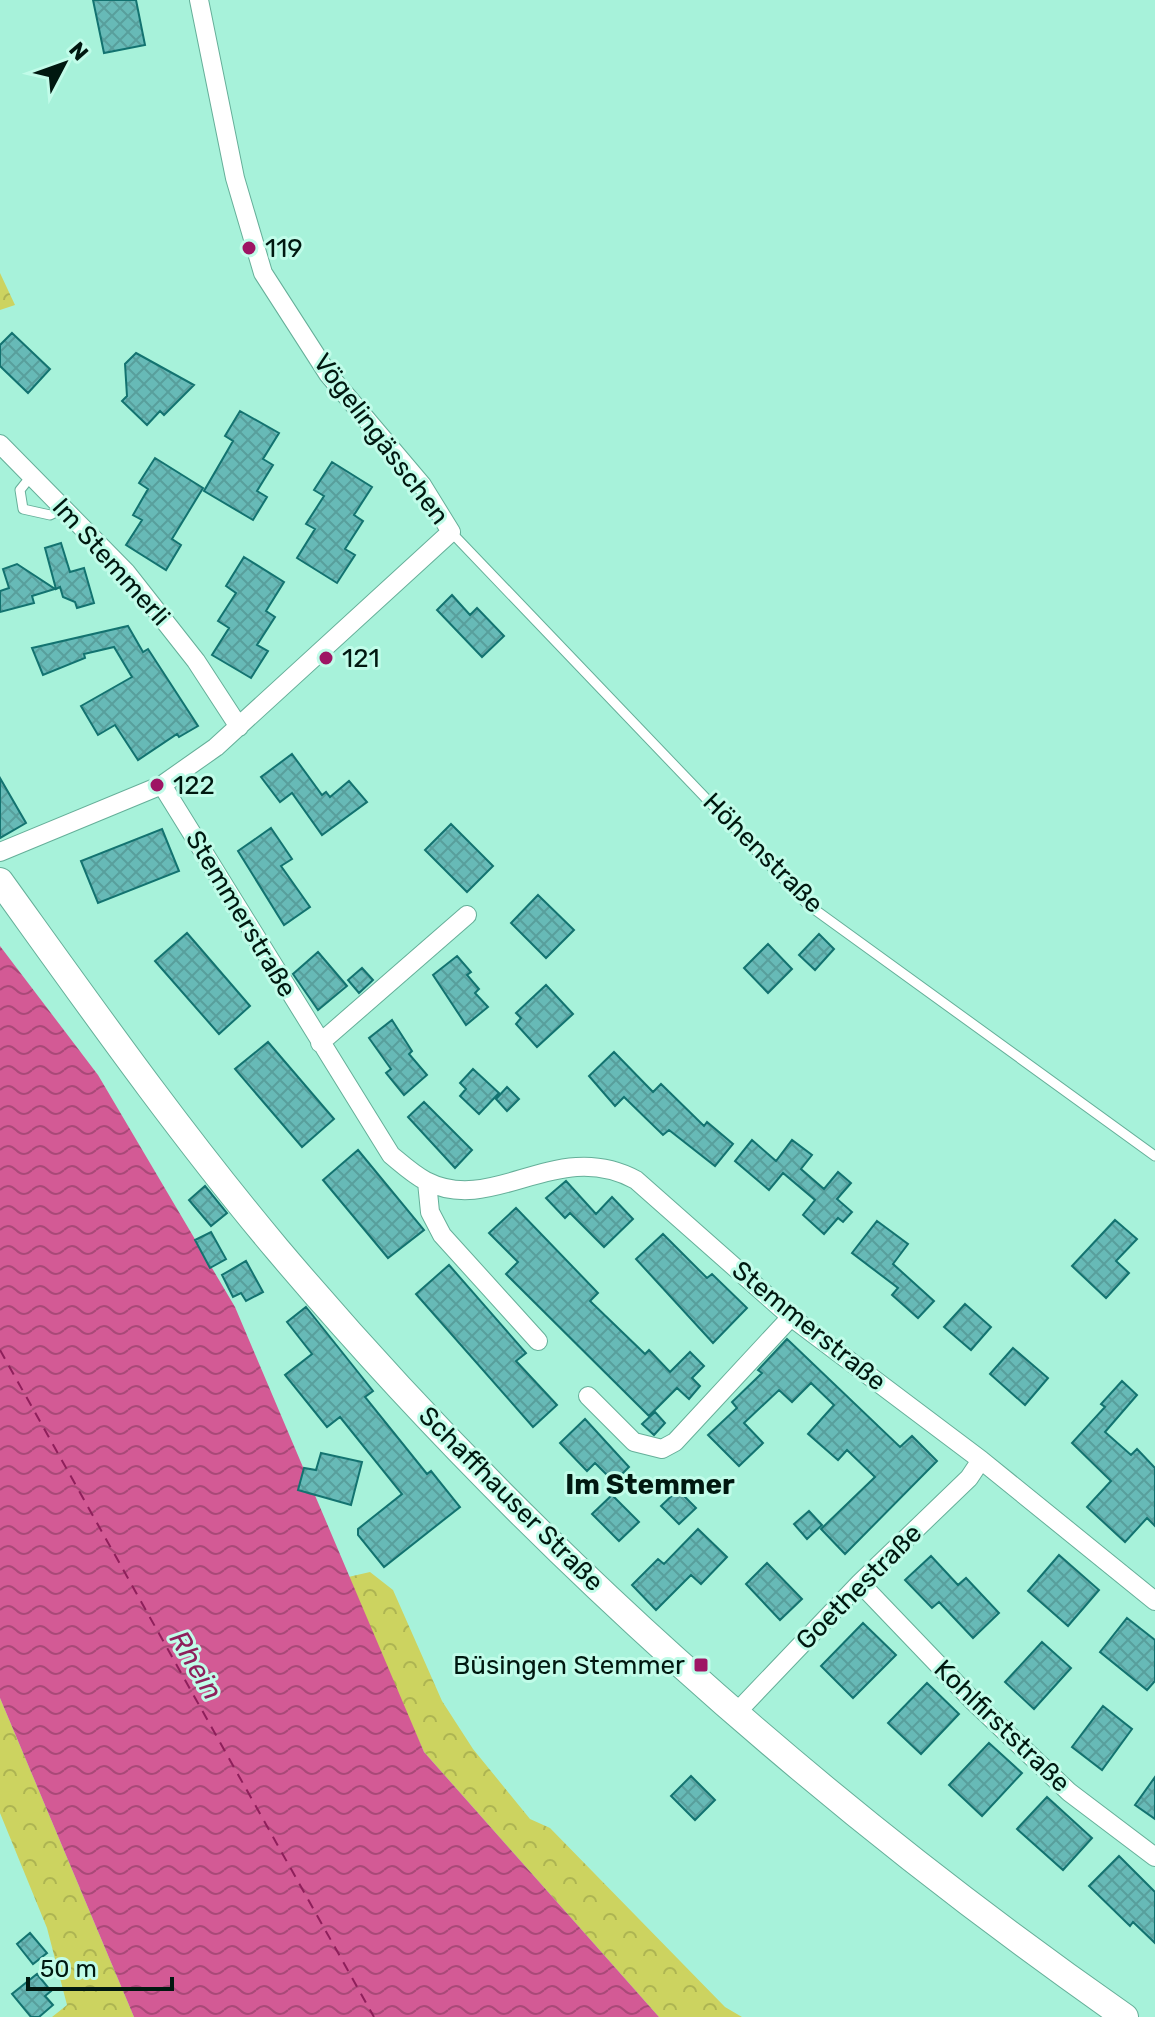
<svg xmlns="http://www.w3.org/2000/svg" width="1155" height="2017" font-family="Rubik,sans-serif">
<defs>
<pattern id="forest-crowns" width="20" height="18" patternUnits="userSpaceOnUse" patternTransform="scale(2)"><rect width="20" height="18" fill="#ccd360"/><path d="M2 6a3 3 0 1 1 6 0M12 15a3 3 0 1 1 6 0" fill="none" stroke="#adb452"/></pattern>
<pattern id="water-waves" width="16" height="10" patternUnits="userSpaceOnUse" patternTransform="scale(2)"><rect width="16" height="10" fill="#d35a95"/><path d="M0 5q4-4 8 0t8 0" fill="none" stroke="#a94978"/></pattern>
<pattern id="building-cross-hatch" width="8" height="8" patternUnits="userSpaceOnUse" patternTransform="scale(2)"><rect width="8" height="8" fill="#67bab7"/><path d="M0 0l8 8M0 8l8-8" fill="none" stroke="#589f9c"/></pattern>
</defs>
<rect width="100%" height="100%" fill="#a7f2da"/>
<path fill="url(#forest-crowns)" d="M 0,273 L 15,305 L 0,310 Z
M 370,1572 L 393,1590 L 442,1701 L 473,1749 L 530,1819 L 550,1828 L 725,2007 L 742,2017 L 659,2017 L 424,1752 L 344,1578 Z
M 0,1698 L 134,2017 L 52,2017 L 67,2005 L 47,1928 L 0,1813 Z"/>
<path fill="url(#water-waves)" d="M 0,946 L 98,1075 L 235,1307 L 424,1752 L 659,2017 L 134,2017 L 0,1698 Z"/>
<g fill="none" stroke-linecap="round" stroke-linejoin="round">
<path stroke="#8e1f5b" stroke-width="2" stroke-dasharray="10 8" stroke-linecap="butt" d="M 0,1350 L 374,2017"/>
</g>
<path fill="url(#building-cross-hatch)" stroke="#137370" stroke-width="2" d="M 93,0 L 136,0 L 145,45 L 104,53 Z
M 12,333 L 50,369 L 28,393 L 0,366 L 0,345 Z
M 136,353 L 194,385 L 164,415 L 160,411 L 147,425 L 122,401 L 127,396 L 125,364 Z
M 240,411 L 279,433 L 263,459 L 273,465 L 257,491 L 267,497 L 253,520 L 204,491 L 233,441 L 225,436 Z
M 155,458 L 203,488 L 172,539 L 181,545 L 166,570 L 126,545 L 142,520 L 133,515 L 148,489 L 139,483 Z
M 332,462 L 372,487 L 354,515 L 363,521 L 345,549 L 355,555 L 337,583 L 297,558 L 315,529 L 306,524 L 324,496 L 314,490 Z
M 61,543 L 70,572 L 84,568 L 94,603 L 77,608 L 75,602 L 63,597 L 60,587 L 56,589 L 45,548 Z
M 244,557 L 284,582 L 266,611 L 275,617 L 257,645 L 268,651 L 251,678 L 212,655 L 229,628 L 218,621 L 236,593 L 226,586 Z
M 17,564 L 55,589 L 32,596 L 34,603 L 0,612 L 0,591 L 9,588 L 3,569 Z
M 452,595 L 470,615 L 477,608 L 504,636 L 482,657 L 437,610 Z
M 128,626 L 143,652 L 148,649 L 198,726 L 179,737 L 177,734 L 138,760 L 115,725 L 98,735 L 81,706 L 132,677 L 114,647 L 84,654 L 85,658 L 43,675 L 32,648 Z
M 292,754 L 322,795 L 326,792 L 330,797 L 349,781 L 367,802 L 322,835 L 292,793 L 280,802 L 261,777 Z
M 0,778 L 26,823 L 0,838 Z
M 451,824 L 493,866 L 467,892 L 425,850 Z
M 271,828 L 292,859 L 281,866 L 310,907 L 284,925 L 238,851 Z
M 162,829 L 179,871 L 98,903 L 81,861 Z
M 538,895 L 574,930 L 546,958 L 511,923 Z
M 187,933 L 250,1006 L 219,1034 L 155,961 Z
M 819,934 L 834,949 L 815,970 L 799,955 Z
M 768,944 L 792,969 L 768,993 L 744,968 Z
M 318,952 L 347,986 L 318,1010 L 293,974 Z
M 457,956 L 471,972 L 467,975 L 479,989 L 475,993 L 488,1007 L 466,1025 L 433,975 Z
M 362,968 L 373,980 L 359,993 L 348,980 Z
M 546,985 L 573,1014 L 537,1047 L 516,1024 L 521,1018 L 516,1013 Z
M 392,1020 L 412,1051 L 409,1054 L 427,1075 L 404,1095 L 386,1073 L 391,1069 L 369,1038 Z
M 268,1042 L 334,1119 L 302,1147 L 235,1069 Z
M 614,1052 L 653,1092 L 661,1084 L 704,1126 L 707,1122 L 733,1144 L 715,1166 L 669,1130 L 663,1135 L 624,1097 L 615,1106 L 589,1076 Z
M 473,1069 L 499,1093 L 479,1114 L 460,1096 L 466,1089 L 460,1083 Z
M 507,1087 L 519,1099 L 507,1111 L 496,1099 Z
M 424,1102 L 472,1150 L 455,1168 L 408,1117 Z
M 752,1140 L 776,1161 L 792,1140 L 812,1155 L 801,1169 L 824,1189 L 838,1172 L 851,1183 L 837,1199 L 852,1212 L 843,1222 L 838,1218 L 824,1234 L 803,1215 L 815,1200 L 783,1173 L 769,1190 L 735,1161 Z
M 358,1150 L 424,1230 L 388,1258 L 323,1180 Z
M 566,1181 L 596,1214 L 612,1197 L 633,1219 L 604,1247 L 570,1213 L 565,1218 L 546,1198 Z
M 205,1186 L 227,1213 L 211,1226 L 189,1200 Z
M 516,1208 L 598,1293 L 590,1301 L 645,1354 L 649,1350 L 670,1372 L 690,1352 L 704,1366 L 692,1378 L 700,1386 L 689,1399 L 677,1388 L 649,1416 L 506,1274 L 518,1262 L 489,1233 Z
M 1115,1220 L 1137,1239 L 1116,1261 L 1129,1273 L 1106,1298 L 1072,1266 Z
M 877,1221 L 908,1244 L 893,1264 L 934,1301 L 918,1318 L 892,1295 L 898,1288 L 852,1253 Z
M 211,1232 L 226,1259 L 210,1268 L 195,1240 Z
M 663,1234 L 707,1278 L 712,1274 L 747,1308 L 713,1343 L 636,1259 Z
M 246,1261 L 263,1292 L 246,1301 L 241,1293 L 233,1297 L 222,1275 Z
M 449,1265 L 526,1353 L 516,1361 L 557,1405 L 533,1427 L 416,1294 Z
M 965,1304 L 991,1327 L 971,1350 L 944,1327 Z
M 306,1307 L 373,1391 L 365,1397 L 427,1474 L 431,1471 L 460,1507 L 384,1567 L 358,1535 L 358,1529 L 402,1494 L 340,1417 L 327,1427 L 285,1375 L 312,1354 L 287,1322 Z
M 787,1339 L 900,1447 L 912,1436 L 937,1461 L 845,1554 L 821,1529 L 875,1477 L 847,1450 L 838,1460 L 808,1434 L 834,1405 L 811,1383 L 792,1402 L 779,1390 L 744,1423 L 763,1443 L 739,1466 L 708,1435 L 737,1408 L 732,1402 L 762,1373 L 758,1370 Z
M 1013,1348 L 1048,1378 L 1025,1405 L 990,1374 Z
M 1122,1381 L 1137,1395 L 1105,1432 L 1131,1455 L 1137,1449 L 1155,1468 L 1155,1526 L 1147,1518 L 1125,1542 L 1087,1507 L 1111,1481 L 1072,1443 L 1105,1407 L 1101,1404 Z
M 655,1412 L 665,1423 L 654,1435 L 642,1424 Z
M 585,1419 L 629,1467 L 614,1482 L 595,1463 L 587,1471 L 560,1443 Z
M 321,1453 L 362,1462 L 351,1505 L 298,1490 L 304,1468 L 316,1470 Z
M 678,1490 L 696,1508 L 679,1524 L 661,1506 Z
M 612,1495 L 639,1522 L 619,1541 L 592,1514 Z
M 809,1511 L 822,1525 L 807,1539 L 794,1524 Z
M 698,1529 L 727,1557 L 701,1584 L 691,1575 L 656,1610 L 632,1585 L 658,1559 L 664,1564 Z
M 1059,1555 L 1099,1590 L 1068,1626 L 1028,1591 Z
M 931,1556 L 958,1585 L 966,1578 L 999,1613 L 973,1638 L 939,1602 L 932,1608 L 905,1580 Z
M 767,1563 L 802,1599 L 780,1620 L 746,1584 Z
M 1127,1618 L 1155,1640 L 1155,1681 L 1147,1690 L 1100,1652 Z
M 863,1623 L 896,1655 L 853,1698 L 821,1666 Z
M 1042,1642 L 1071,1668 L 1034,1709 L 1005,1682 Z
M 927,1683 L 959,1714 L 921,1754 L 888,1723 Z
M 1103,1706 L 1132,1729 L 1102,1770 L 1072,1747 Z
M 989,1743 L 1022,1773 L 982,1816 L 949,1785 Z
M 691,1776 L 715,1800 L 695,1820 L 671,1796 Z
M 1155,1777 L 1155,1819 L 1135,1805 Z
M 1047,1797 L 1092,1838 L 1063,1870 L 1017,1829 Z
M 1119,1856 L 1155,1892 L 1155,1943 L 1133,1922 L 1130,1926 L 1089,1886 Z
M 30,1933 L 47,1953 L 33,1964 L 17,1944 Z
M 37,1974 L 51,1991 L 45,1996 L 53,2005 L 39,2017 L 31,2017 L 12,1994 Z"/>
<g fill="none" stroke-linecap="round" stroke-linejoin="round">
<defs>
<path id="lane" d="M 32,475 L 20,490 L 23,509 L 50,515 L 62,509
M 451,532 L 807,904 L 1155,1156"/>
<path id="street" d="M 0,444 L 126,572 L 196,661 L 239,727
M 162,785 L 391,1155 C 402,1164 414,1175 426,1181 C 494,1216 556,1137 636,1180 L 791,1317 L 981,1460 L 1155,1601
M 0,852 L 162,785 L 216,747 L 451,532 L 422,485 L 328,374 L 263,273 L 235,178 L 199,0
M 320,1043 L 467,915
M 427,1182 L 430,1212 L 442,1235 L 538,1341
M 588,1396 L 634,1442 L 662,1449 L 675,1442 L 791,1317
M 860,1583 L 974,1702 L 1069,1792 L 1155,1857
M 736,1713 L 860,1583 L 969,1478 L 981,1460"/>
<path id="secondary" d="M 0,881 C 90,1006 178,1131 277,1249 C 523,1540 812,1798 1125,2017"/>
</defs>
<use href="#lane" stroke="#65af99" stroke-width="11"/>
<use href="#street" stroke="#65af99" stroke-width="20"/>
<use href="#secondary" stroke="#65af99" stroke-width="28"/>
<use href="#lane" stroke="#fff" stroke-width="9"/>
<use href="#street" stroke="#fff" stroke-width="18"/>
<use href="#secondary" stroke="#fff" stroke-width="26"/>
</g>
<g fill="#9e1564" stroke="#c1fce9" stroke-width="3">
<circle cx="249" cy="248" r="8"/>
<circle cx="326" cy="658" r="8"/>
<circle cx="157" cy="785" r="8"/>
<rect x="693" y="1657" width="16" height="16" rx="4"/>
</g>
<g text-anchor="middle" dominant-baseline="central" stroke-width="6" stroke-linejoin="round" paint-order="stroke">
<g font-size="26" fill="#001810" stroke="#c1fce9" text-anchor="start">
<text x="265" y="248">119</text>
<text x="342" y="658">121</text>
<text x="173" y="785">122</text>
<text x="685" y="1665" text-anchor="end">Büsingen Stemmer</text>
</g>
<g font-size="26" fill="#001810" stroke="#c1fce9">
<text transform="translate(381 439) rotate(53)">Vögelingässchen</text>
<text transform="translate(111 562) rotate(48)">Im Stemmerli</text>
<text transform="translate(763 853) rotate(45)">Höhenstraße</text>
<text transform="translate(241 914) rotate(59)">Stemmerstraße</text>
<text transform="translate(809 1326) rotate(39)">Stemmerstraße</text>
<text transform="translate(511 1499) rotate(45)">Schaffhauser Straße</text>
<text transform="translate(859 1587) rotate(-45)">Goethestraße</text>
<text transform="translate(1002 1726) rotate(44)">Kohlfirststraße</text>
</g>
<g font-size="28" font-weight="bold" fill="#001810" stroke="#c1fce9">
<text x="650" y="1484">Im Stemmer</text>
</g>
<g font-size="28" font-style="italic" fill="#8e1f5b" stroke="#c1fce9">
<text transform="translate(196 1665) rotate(59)">Rhein</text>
</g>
</g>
<g transform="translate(64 64) rotate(49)" stroke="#c1fce9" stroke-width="6" paint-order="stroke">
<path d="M0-6L14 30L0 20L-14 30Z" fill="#001810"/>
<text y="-12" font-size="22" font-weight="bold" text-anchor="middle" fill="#001810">N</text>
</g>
<path d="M28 1977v12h144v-12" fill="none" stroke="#001810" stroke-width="4"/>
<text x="40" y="1977" font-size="24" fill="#001810" stroke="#c1fce9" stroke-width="6" paint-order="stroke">50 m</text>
</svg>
